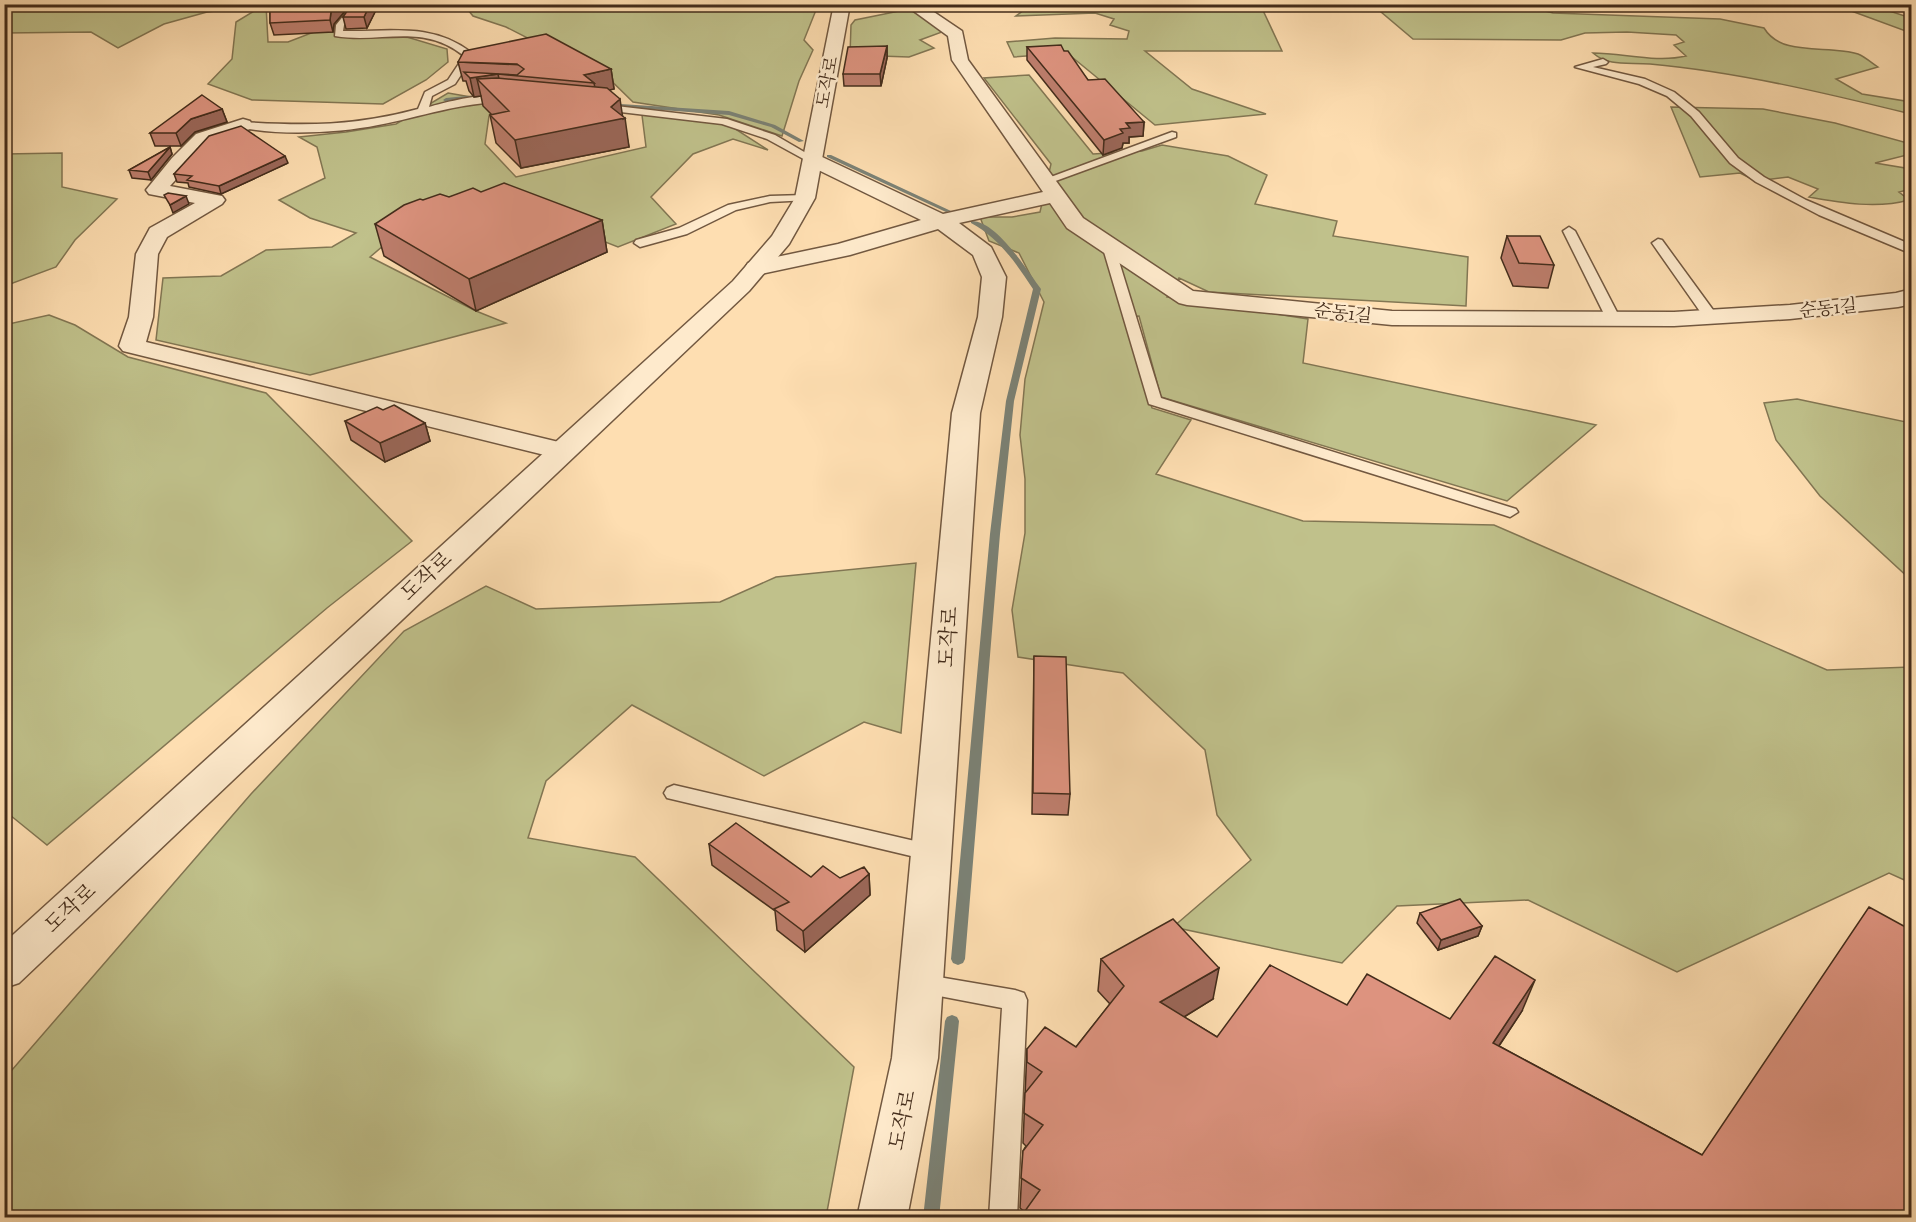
<svg xmlns="http://www.w3.org/2000/svg" width="1916" height="1222" font-family="Alegreya,'Noto Serif KR',serif">
<rect width="100%" height="100%" fill="#fedeb1"/>
<filter id="stains"><feTurbulence type="fractalNoise" baseFrequency=".00333" numOctaves="4"/><feColorMatrix values="0 0 0 0 .2 0 0 0 0 .09 0 0 0 0 .02 0 0 0 .5 -.17"/></filter>
<radialGradient id="worn" r=".72"><stop offset=".6" stop-color="#630" stop-opacity="0"/><stop offset="1" stop-color="#630" stop-opacity=".3"/></radialGradient>
<path fill="#c0c18b" stroke="#827653" stroke-width="1.5" d="M 463,4 L 818,5 L 804,40 L 813,50 L 799,81 L 782,136 L 719,115 L 633,102 L 593,63 L 551,50 L 506,27 L 473,16 Z
M 1260,4 L 1282,51 L 1145,51 L 1192,89 L 1266,114 L 1155,125 L 1067,53 L 1014,57 L 1007,42 L 1055,38 L 1127,39 L 1129,31 L 1110,25 L 1114,19 L 1095,13 L 1016,16 L 1031,5 Z
M 1375,4 L 1518,4 L 1553,13 L 1720,19 L 1764,28 C 1782,58 1829,44 1858,54 C 1865,57 1872,63 1878,67 L 1836,79 L 1862,94 L 1911,102 L 1911,114 C 1825,93 1738,72 1650,64 C 1629,62 1609,67 1593,53 C 1623,53 1656,63 1686,56 L 1674,45 L 1684,42 L 1676,35 L 1627,32 L 1585,33 L 1561,40 L 1413,39 L 1374,6 Z
M 4,5 L 266,5 L 268,42 L 288,42 L 319,30 L 361,37 L 407,37 L 447,49 L 448,62 L 426,80 L 383,104 L 252,100 L 208,84 L 232,59 L 236,22 L 264,5 L 207,12 L 164,24 L 118,48 L 91,32 L 5,33 Z
M 1835,5 L 1871,5 L 1911,18 L 1911,33 Z
M 909,9 L 937,26 L 942,32 L 920,40 L 934,48 L 909,57 L 850,55 L 851,25 L 855,20 Z
M 1029,75 L 1093,154 L 1142,151 L 1162,145 L 1228,156 L 1267,175 L 1255,204 L 1337,221 L 1333,236 L 1468,257 L 1466,306 L 1209,292 L 1179,278 L 1167,297 L 1308,319 L 1303,363 L 1596,425 L 1507,501 L 1161,397 L 1139,316 L 1123,317 L 1152,408 L 1191,420 L 1156,474 L 1303,521 L 1494,525 L 1827,670 L 1911,667 L 1911,883 L 1889,873 L 1677,972 L 1528,900 L 1397,906 L 1342,963 L 1173,927 L 1251,860 L 1217,815 L 1205,750 L 1123,673 L 1018,657 L 1012,610 L 1025,533 L 1025,479 L 1020,435 L 1025,379 L 1044,302 L 1019,253 L 989,241 L 980,217 L 1012,217 L 1040,212 L 1051,164 L 984,78 Z
M 448,93 L 511,104 L 489,116 L 485,144 L 516,177 L 646,147 L 642,115 L 723,121 L 768,150 L 733,139 L 693,154 L 651,197 L 676,224 L 618,247 L 519,208 L 403,229 L 370,257 L 476,311 L 506,323 L 310,375 L 156,340 L 163,278 L 221,276 L 266,250 L 332,247 L 356,233 L 310,218 L 279,200 L 325,178 L 317,147 L 299,137 L 346,132 L 396,124 Z
M 1671,107 L 1763,109 L 1835,123 L 1911,144 L 1911,154 L 1875,163 L 1911,169 L 1911,189 L 1899,192 L 1909,200 C 1877,209 1842,203 1809,197 L 1818,189 L 1788,177 L 1756,181 L 1740,173 L 1700,177 Z
M 62,153 L 62,187 L 117,199 L 75,240 L 56,267 L 5,286 L 5,154 Z
M 49,315 L 75,325 L 128,357 L 266,393 L 412,541 L 327,608 L 47,845 L 5,811 L 4,325 Z
M 1797,399 L 1911,423 L 1911,580 L 1820,496 L 1776,440 L 1764,403 Z
M 916,563 L 901,733 L 864,722 L 764,776 L 632,705 L 546,781 L 528,838 L 635,857 L 854,1067 L 826,1217 L 5,1217 L 5,1078 L 251,794 L 404,631 L 486,586 L 536,609 L 720,602 L 776,577 Z"/>
<g fill="none" stroke-linecap="round" stroke-linejoin="round">
<path fill="#7b8276" fill-rule="evenodd" d="M 487,94 L 489,95 L 489,97 L 446,102 L 443,100 L 446,98 Z
M 605,103 L 729,111 L 775,125 L 804,141 L 799,142 L 771,127 L 729,115 L 607,106 L 605,105 Z
M 827,155 L 831,155 L 951,211 L 946,212 L 827,157 Z
M 971,221 C 996,220 1027,270 1041,289 L 1014,401 L 1000,534 L 965,959 L 963,963 L 958,965 L 953,963 L 951,959 L 990,534 L 1006,401 L 1033,289 C 1016,263 999,238 971,223 Z
M 952,1015 L 957,1017 L 959,1021 L 939,1218 L 923,1218 L 945,1021 L 947,1017 Z"/>
<defs>
<path id="service" d="M 353,4 L 362,4 L 344,25 L 343,31 C 390,32 432,22 472,53 L 474,55 L 455,84 L 432,96 L 429,107 C 447,102 496,89 511,99 L 506,102 C 461,102 421,117 378,125 C 339,133 279,136 239,127 L 238,125 L 243,122 C 307,126 355,126 418,109 L 425,92 L 448,80 L 464,56 C 422,22 382,44 335,36 L 336,25 Z
M 1603,59 L 1608,62 L 1606,64 L 1593,67 L 1645,79 L 1674,92 L 1699,112 L 1738,158 L 1764,177 L 1806,200 L 1912,245 L 1912,254 L 1819,215 L 1756,182 L 1730,163 L 1691,116 L 1667,96 L 1639,84 L 1575,67 Z
M 599,104 L 727,119 L 775,135 L 818,160 L 813,163 L 809,162 L 767,139 L 722,124 L 595,109 L 595,105 Z
M 1172,132 L 1176,133 L 1176,137 L 1050,183 L 1046,184 L 1040,181 Z
M 805,195 L 809,196 L 809,200 L 770,202 L 736,210 L 687,234 L 640,247 L 634,243 L 636,240 L 679,228 L 728,205 L 770,196 Z
M 1569,227 L 1575,231 L 1620,318 L 1618,321 L 1613,322 L 1606,318 L 1563,231 Z
M 1658,239 L 1662,240 L 1716,314 L 1718,317 L 1716,320 L 1706,320 L 1652,243 Z
M 1108,241 L 1114,245 L 1161,398 L 1516,509 L 1518,512 L 1510,517 L 1504,515 L 1149,404 L 1102,245 Z
M 674,785 L 932,845 L 940,847 L 943,853 L 940,859 L 932,861 L 667,798 L 664,793 L 667,788 Z
M 921,974 L 1015,990 L 1024,993 L 1027,1000 L 1017,1218 L 989,1218 L 1002,1008 L 913,991 L 909,984 L 913,977 Z"/>
<path id="minor" d="M 904,4 L 922,4 L 962,31 L 968,60 L 1083,218 L 1193,291 L 1392,311 L 1674,312 L 1790,305 L 1896,293 L 1912,289 L 1912,304 L 1898,307 L 1790,319 L 1674,326 L 1392,325 L 1187,305 L 1179,303 L 1067,228 L 1050,203 L 959,223 L 991,247 L 1006,277 L 1002,317 L 980,413 L 938,1058 L 907,1218 L 857,1218 L 892,1058 L 952,413 L 978,317 L 982,277 L 973,255 L 938,229 L 850,255 L 756,275 L 748,273 L 745,268 L 748,263 L 838,244 L 921,220 L 806,164 L 803,160 L 806,156 L 820,156 L 943,214 L 1043,192 L 952,60 L 948,36 Z
M 243,119 L 250,121 L 252,125 L 250,129 L 210,142 L 170,186 L 222,196 L 225,200 L 222,204 L 167,237 L 158,254 L 153,317 L 146,342 L 571,445 L 575,451 L 571,457 L 561,459 L 123,351 L 119,346 L 129,317 L 136,254 L 150,228 L 195,203 L 149,194 L 146,190 L 172,158 L 196,134 Z"/>
<path id="tertiary" d="M 834,4 L 850,4 L 815,198 L 789,244 L 749,291 L 19,983 L 4,988 L 4,943 L 733,281 L 772,236 L 795,198 Z"/>
</defs>
<use href="#service" stroke="#725840" stroke-width="3"/>
<use href="#minor" stroke="#725840" stroke-width="3"/>
<use href="#tertiary" stroke="#725840" stroke-width="3"/>
<use href="#service" fill="#feeacc" fill-rule="evenodd"/>
<use href="#minor" fill="#feeacc" fill-rule="evenodd"/>
<use href="#tertiary" fill="#feeacc" fill-rule="evenodd"/>
</g>
<path fill="#be7e6d" stroke="#432c1b" stroke-width="1.5" d="M 270,4 L 351,4 L 334,24 L 333,32 L 274,35 L 270,23 Z
M 379,4 L 367,28 L 346,29 L 343,17 Z
M 887,46 L 887,58 L 881,86 L 844,86 L 843,74 Z
M 1027,47 L 1064,51 L 1088,80 L 1144,122 L 1143,136 L 1129,137 L 1129,143 L 1123,143 L 1122,148 L 1103,155 L 1027,60 Z
M 458,62 L 611,69 L 614,89 L 609,90 L 623,117 L 629,147 L 521,168 L 496,143 L 490,115 L 491,114 L 483,106 L 481,96 L 474,97 L 469,91 L 466,81 L 463,81 Z
M 222,109 L 227,122 L 195,132 L 181,146 L 155,146 L 150,133 Z
M 170,147 L 172,154 L 151,180 L 132,178 L 129,170 Z
M 288,163 L 221,194 L 189,187 L 188,183 L 177,182 L 174,174 Z
M 481,192 L 602,220 L 607,252 L 476,311 L 384,256 L 375,224 L 449,197 Z
M 1507,236 L 1554,265 L 1548,288 L 1513,286 L 1501,258 Z
M 383,410 L 425,423 L 430,441 L 385,462 L 351,440 L 345,421 Z
M 1034,656 L 1070,794 L 1068,815 L 1032,814 Z
M 709,844 L 811,877 L 840,878 L 869,874 L 870,895 L 805,952 L 777,930 L 775,911 L 712,865 Z
M 1420,913 L 1482,926 L 1478,936 L 1438,950 L 1417,923 Z
M 1101,959 L 1213,999 L 1184,1017 L 1217,1037 L 1347,1005 L 1450,1019 L 1522,1011 L 1499,1046 L 1702,1155 L 1911,1218 L 1020,1218 L 1025,1212 L 1020,1208 L 1023,1151 L 1026,1146 L 1023,1143 L 1027,1049 L 1076,1047 L 1110,1004 L 1098,991 Z"/>
<path fill="#9b6759" stroke="#432c1b" stroke-width="1.5" d="M 338,4 L 351,4 L 334,24 L 333,32 L 330,20 L 331,12 Z
M 370,4 L 379,4 L 367,28 L 364,17 Z
M 887,46 L 887,58 L 881,86 L 880,74 Z
M 611,69 L 614,89 L 596,93 L 594,83 L 584,75 Z
M 498,74 L 502,94 L 477,79 L 481,96 L 474,97 L 470,78 Z
M 620,99 L 623,119 L 625,118 L 629,147 L 521,168 L 515,140 L 611,107 Z
M 222,109 L 227,122 L 195,132 L 181,146 L 176,133 L 191,119 Z
M 1144,122 L 1143,136 L 1129,137 L 1129,143 L 1123,143 L 1122,148 L 1103,155 L 1104,140 L 1120,129 L 1126,123 Z
M 170,147 L 172,154 L 151,180 L 148,172 Z
M 285,156 L 288,163 L 221,194 L 219,186 Z
M 186,196 L 189,204 L 173,213 L 170,205 Z
M 602,220 L 607,252 L 476,311 L 469,279 Z
M 425,423 L 430,441 L 385,462 L 380,443 Z
M 869,874 L 870,895 L 805,952 L 803,931 Z
M 1482,926 L 1478,936 L 1438,950 L 1441,940 Z
M 1219,968 L 1213,999 L 1156,1034 L 1160,1002 Z
M 1535,980 L 1522,1011 L 1480,1074 L 1493,1043 Z"/>
<path fill="#dd937f" stroke="#432c1b" stroke-width="1.5" d="M 270,4 L 338,4 L 331,12 L 330,20 L 270,23 Z
M 352,4 L 370,4 L 364,17 L 343,17 Z
M 546,34 L 611,69 L 584,75 L 594,83 L 498,74 L 470,78 L 464,72 L 517,75 L 524,69 L 517,64 L 458,62 L 464,51 Z
M 1061,45 L 1064,51 L 1068,51 L 1088,80 L 1105,79 L 1144,122 L 1126,123 L 1130,128 L 1120,129 L 1123,133 L 1104,140 L 1027,47 Z
M 887,46 L 880,74 L 843,74 L 848,47 Z
M 497,78 L 607,88 L 620,99 L 611,107 L 625,118 L 515,140 L 490,115 L 509,111 L 477,79 Z
M 202,95 L 222,109 L 191,119 L 176,133 L 150,133 Z
M 241,126 L 285,156 L 219,186 L 187,180 L 192,176 L 174,174 L 209,136 Z
M 170,147 L 148,172 L 129,170 Z
M 504,183 L 602,220 L 469,279 L 375,224 L 404,205 L 420,199 L 423,200 L 440,194 L 449,197 L 473,188 L 481,192 Z
M 168,193 L 186,196 L 170,205 L 164,195 Z
M 1507,236 L 1540,236 L 1554,265 L 1519,263 Z
M 394,405 L 425,423 L 380,443 L 345,421 L 377,407 L 383,410 Z
M 1034,656 L 1066,657 L 1070,794 L 1033,793 Z
M 736,823 L 811,877 L 823,866 L 840,878 L 864,867 L 869,874 L 803,931 L 774,909 L 789,902 L 709,844 Z
M 1460,899 L 1482,926 L 1441,940 L 1420,913 Z
M 1869,907 L 1911,930 L 1911,1218 L 1633,1218 L 1631,1215 L 1630,1218 L 1506,1218 L 1496,1212 L 1493,1218 L 1020,1218 L 1040,1190 L 1021,1178 L 1023,1151 L 1043,1125 L 1024,1113 L 1025,1093 L 1042,1072 L 1027,1062 L 1027,1049 L 1045,1027 L 1076,1047 L 1124,986 L 1101,959 L 1173,919 L 1219,968 L 1160,1002 L 1217,1037 L 1270,965 L 1347,1005 L 1367,974 L 1450,1019 L 1495,956 L 1535,980 L 1493,1043 L 1702,1155 Z"/>
<g text-anchor="middle" dominant-baseline="central" stroke-width="5" stroke-linejoin="round" paint-order="stroke">
<g font-size="18" fill="#432c1b" stroke="#feeacc">
<text transform="translate(827 82) rotate(-79)">도작로</text>
<text transform="translate(1828 308) rotate(-6)">순동1길</text>
<text transform="translate(1343 313) rotate(6)">순동1길</text>
</g>
<g font-size="21" fill="#432c1b" stroke="#feeacc">
<text transform="translate(426 576) rotate(-43)">도작로</text>
<text transform="translate(948 637) rotate(-86)">도작로</text>
<text transform="translate(70 908) rotate(-43)">도작로</text>
<text transform="translate(902 1120) rotate(-78)">도작로</text>
</g>
</g>
<rect width="1916" height="1222" fill="none" stroke="#fedeb1" stroke-width="24"/>
<rect x="6" y="6" width="1904" height="1210" fill="none" stroke="#432c1b" stroke-width="3"/>
<rect x="12" y="12" width="1892" height="1198" fill="none" stroke="#432c1b" stroke-width="1.5"/>
<rect width="100%" height="100%" filter="url(#stains)"/>
<rect width="100%" height="100%" fill="url(#worn)"/>
</svg>
